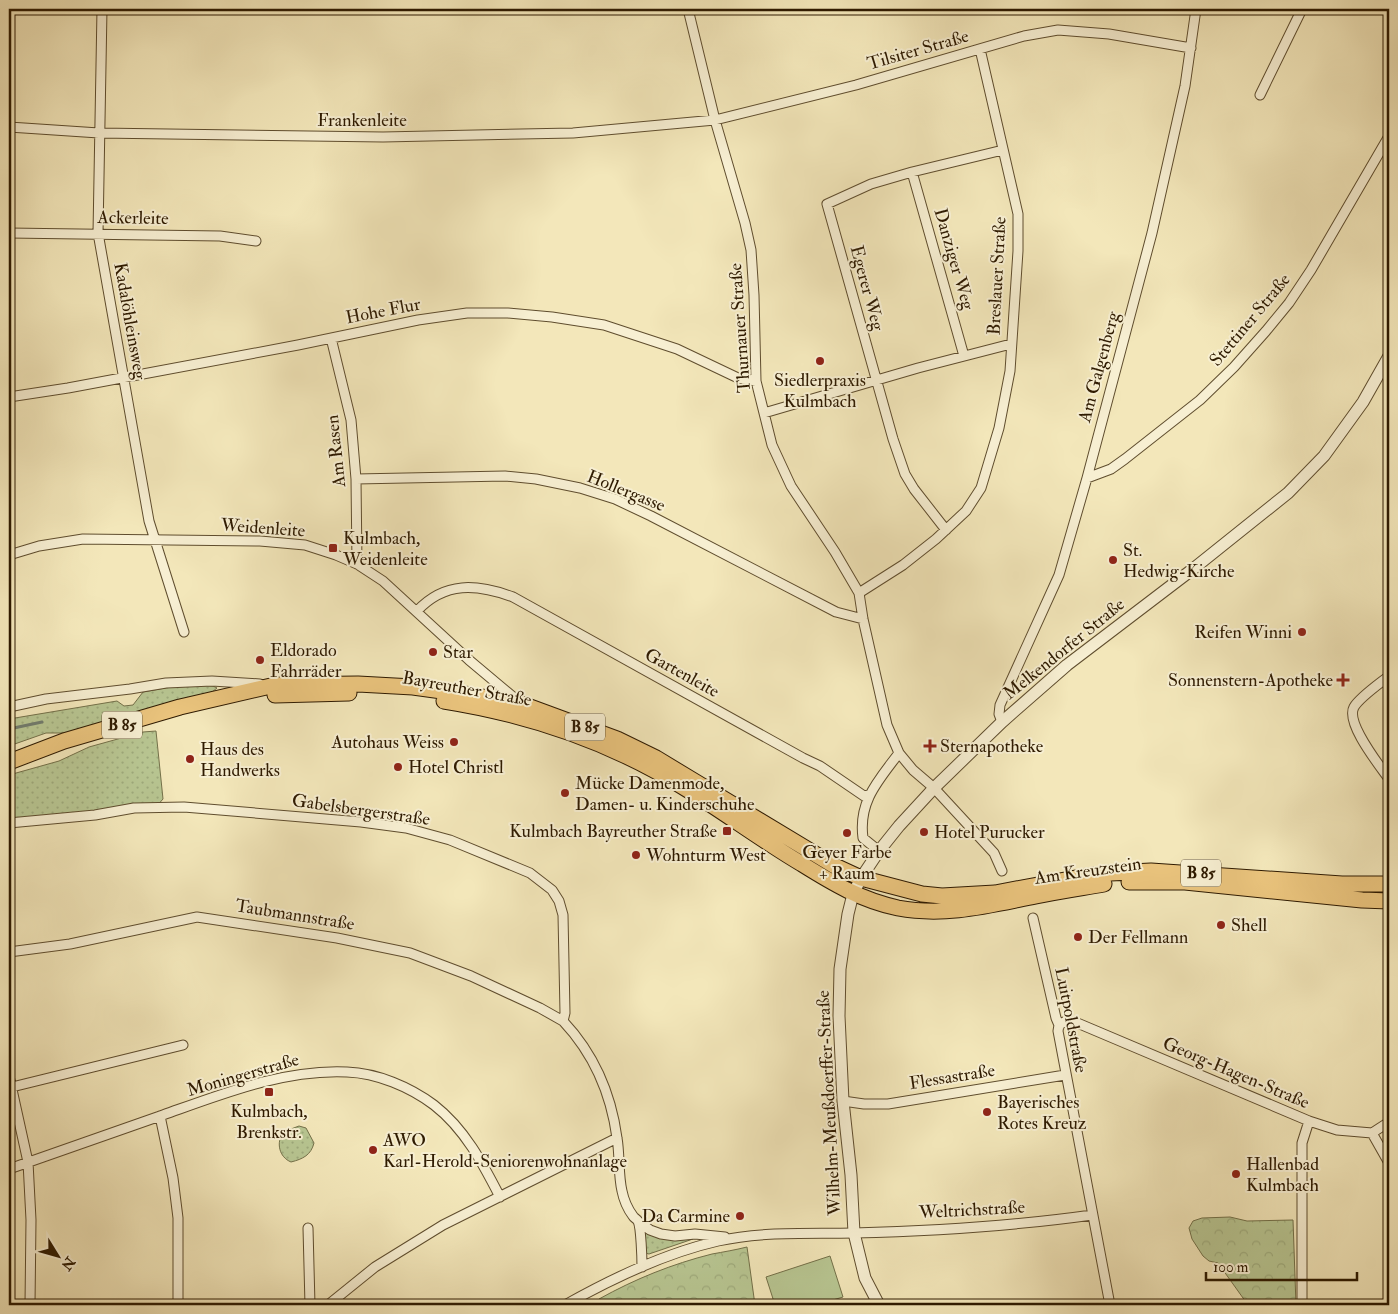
<svg xmlns="http://www.w3.org/2000/svg" width="1398" height="1314" font-family="'IM FELL Double Pica',serif">
<defs>
<pattern id="grass-dots" width="8" height="8" patternUnits="userSpaceOnUse" patternTransform="scale(1.25)"><rect width="8" height="8" fill="#b8c692"/><path d="M2 2h.1M6 6h.1" fill="none" stroke="#9eaa7c" stroke-width="1.8" stroke-linecap="round"/></pattern>
<pattern id="park-crowns" width="20" height="18" patternUnits="userSpaceOnUse" patternTransform="scale(1.25)"><rect width="20" height="18" fill="#b8c692"/><path d="M2 6a3 3 0 1 1 6 0M12 15a3 3 0 1 1 6 0" fill="none" stroke="#9eaa7c"/></pattern>
</defs>
<rect width="100%" height="100%" fill="#f3e7ba"/>
<filter id="stains"><feTurbulence type="fractalNoise" baseFrequency=".004" numOctaves="4"/><feColorMatrix values="0 0 0 0 .2 0 0 0 0 .09 0 0 0 0 .02 0 0 0 .5 -.17"/></filter>
<radialGradient id="worn" r=".72"><stop offset=".6" stop-color="#630" stop-opacity="0"/><stop offset="1" stop-color="#630" stop-opacity=".3"/></radialGradient>
<path fill="url(#grass-dots)" stroke="#737049" d="M 206,685 L 213,686 L 217,688 L 212,692 L 69,733 L 46,733 L 9,746 L 9,719 L 117,701 L 124,706 L 133,705 L 143,692 L 171,687 Z
M 156,731 L 163,799 L 155,808 L 9,823 L 9,775 L 59,761 L 89,747 L 143,732 Z
M 299,1126 L 306,1128 L 314,1143 C 311,1155 303,1159 291,1162 C 279,1157 276,1143 283,1132 Z
M 646,1231 L 691,1237 L 693,1239 L 649,1254 L 645,1253 L 643,1232 Z"/>
<path fill="url(#park-crowns)" stroke="#737049" d="M 1230,1217 L 1247,1221 L 1293,1220 L 1296,1305 L 1248,1305 L 1218,1263 L 1209,1261 L 1203,1256 L 1192,1239 L 1189,1228 L 1193,1221 L 1202,1218 Z
M 747,1247 L 755,1305 L 604,1305 L 599,1299 C 635,1279 672,1264 712,1254 C 723,1252 735,1250 747,1247 Z"/>
<path fill="#b8c692" stroke="#737049" d="M 830,1256 L 843,1297 L 816,1305 L 775,1305 L 766,1277 Z"/>
<g fill="none" stroke-linecap="round" stroke-linejoin="round">
<path stroke="#717c6e" stroke-width="3" d="M 9,729 L 42,722"/>
<defs>
<path id="minor" d="M 102,9 L 98,233 L 149,521 L 184,632
M 688,9 L 715,120 L 745,223 L 751,250 L 754,295 L 756,381 L 772,445 L 791,486 L 835,552 L 859,593 L 863,619 L 887,725 L 899,753 L 913,770 L 934,788 L 994,853 L 1002,871
M 1260,95 L 1302,9
M 9,127 L 99,133 L 383,137 L 573,133 L 715,120 L 856,85 L 1024,36 L 1058,30 L 1109,34 L 1191,48
M 912,172 L 964,356
M 9,233 L 220,236 L 256,241
M 331,338 L 351,420 L 356,479 L 357,564
M 9,397 L 68,388 L 298,345 L 418,320 L 467,313 L 508,313 L 552,317 L 604,325 L 677,349 L 738,378 L 756,381
M 764,413 L 918,368 L 1011,344
M 1087,478 L 1111,469 L 1125,459 L 1200,400 L 1234,367 L 1266,331 L 1289,303 L 1311,270 L 1389,136
M 356,479 L 505,476 L 536,479 L 580,488 L 615,499 L 651,516 L 836,612 L 863,619
M 946,530 L 914,489 L 905,474 L 893,439 L 827,204 L 871,184 L 912,172 L 1003,150
M 9,555 L 39,546 L 83,539 L 260,541 L 305,545 L 336,555 L 357,564 L 383,581 L 469,660 L 518,701
M 859,593 L 903,565 L 936,539 L 966,511 L 981,488 L 999,428 L 1010,371 L 1018,251 L 1018,214 L 980,49
M 417,611 C 445,581 477,584 513,597 L 803,758 L 820,766 L 864,796 L 869,795
M 1389,676 C 1379,684 1360,697 1354,707 C 1345,723 1380,766 1389,779
M 9,707 L 46,699 L 130,689 L 166,683 L 212,681 L 260,684
M 1002,722 L 999,714 L 1000,705 L 1059,575 L 1087,478 L 1152,233 L 1185,86 L 1196,9
M 9,823 L 95,815 L 134,808 L 184,807 L 361,822 L 406,828 L 450,840 L 530,873 L 552,890 L 559,901 L 563,915 L 565,1013 L 563,1021 C 594,1054 611,1093 617,1138 C 620,1155 618,1174 622,1191 C 624,1201 627,1208 633,1216 C 634,1218 637,1219 638,1221 C 641,1227 642,1258 642,1267
M 879,851 L 863,838 C 858,801 879,780 899,753
M 1033,918 L 1056,1018 L 1059,1025 L 1058,1031 L 1110,1305
M 9,952 L 70,944 L 197,917 L 337,938 L 410,953 L 471,976 L 540,1008 L 563,1021
M 1059,1025 L 1066,1021 L 1075,1022 L 1309,1121 L 1337,1130 L 1372,1133
M 9,1076 L 28,1162 L 31,1220 L 30,1305
M 12,1087 L 183,1045
M 843,1101 L 864,1104 L 888,1104 L 1065,1075
M 160,1116 L 173,1178 L 178,1218 L 178,1305
M 1372,1133 L 1389,1163
M 1372,1133 L 1389,1122
M 9,1169 C 60,1151 112,1133 163,1115 C 222,1094 284,1069 347,1072 C 377,1073 410,1087 434,1105 C 465,1129 483,1164 500,1197
M 639,1222 L 650,1230 L 661,1234 L 675,1236 L 695,1234 L 725,1237
M 308,1228 L 310,1305
M 328,1305 L 375,1267 L 443,1225 L 617,1138
M 565,1305 C 613,1278 665,1253 718,1241 C 763,1231 809,1234 854,1233 C 933,1231 1014,1226 1092,1215
M 1302,1305 L 1302,1143 L 1309,1121"/>
<path id="tertiary" d="M 879,1305 L 865,1278 L 854,1233 L 851,1175 L 843,1101 L 839,1016 L 840,969 L 848,914 L 853,894 L 861,878 L 879,851 L 899,826 L 934,788 L 1002,722 L 1067,665 L 1193,569 L 1288,493 L 1324,456 L 1363,402 L 1389,356"/>
<path id="primary" d="M 275,695 L 349,693
M 444,701 C 532,715 612,742 688,790 C 727,814 763,841 802,864 C 834,884 861,900 898,908 C 946,917 990,905 1036,896 C 1059,891 1081,888 1104,884
M 9,762 L 64,741 L 180,707 L 275,685 L 358,684 L 413,687 L 471,695 L 522,704 L 617,739 L 656,758 L 694,781 L 835,866 L 861,878 L 922,894 L 942,896 L 995,893 L 1081,877 L 1111,873 L 1151,871 L 1342,884 L 1389,884
M 1129,882 L 1185,882 L 1362,900 L 1389,901"/>
</defs>
<use href="#minor" stroke="#5f4d2e" stroke-width="11"/>
<use href="#tertiary" stroke="#5f4d2e" stroke-width="13"/>
<use href="#primary" stroke="#2e1a00" stroke-width="17"/>
<use href="#minor" stroke="#f7efd2" stroke-width="9"/>
<use href="#tertiary" stroke="#f7efd2" stroke-width="11"/>
<use href="#primary" stroke="#eac47d" stroke-width="15"/>
</g>
<g fill="#8f2418" stroke="#f7efd2" stroke-width="2">
<circle cx="820" cy="361" r="5"/>
<rect x="328" y="543" width="10" height="10" rx="2.5"/>
<circle cx="1113" cy="560" r="5"/>
<circle cx="1302" cy="632" r="5"/>
<circle cx="433" cy="652" r="5"/>
<circle cx="260" cy="660" r="5"/>
<path d="M1340.5 672.5h5v5h5v5h-5v5h-5v-5h-5v-5h5z"/>
<circle cx="454" cy="742" r="5"/>
<path d="M927.5 738.5h5v5h5v5h-5v5h-5v-5h-5v-5h5z"/>
<circle cx="190" cy="759" r="5"/>
<circle cx="398" cy="767" r="5"/>
<circle cx="565" cy="793" r="5"/>
<rect x="722" y="826" width="10" height="10" rx="2.5"/>
<circle cx="924" cy="832" r="5"/>
<circle cx="847" cy="833" r="5"/>
<circle cx="636" cy="855" r="5"/>
<circle cx="1221" cy="925" r="5"/>
<circle cx="1078" cy="937" r="5"/>
<rect x="264" y="1087" width="10" height="10" rx="2.5"/>
<circle cx="987" cy="1112" r="5"/>
<circle cx="373" cy="1150" r="5"/>
<circle cx="1236" cy="1174" r="5"/>
<circle cx="740" cy="1216" r="5"/>
</g>
<g text-anchor="middle" dominant-baseline="central" stroke-width="4" stroke-linejoin="round" paint-order="stroke">
<g fill="#f7efd2" stroke="#6a5a3f" stroke-width="1">
<rect x="102" y="711.5" width="40" height="27" rx="4"/>
<rect x="565" y="713.5" width="40" height="27" rx="4"/>
<rect x="1181" y="859.5" width="40" height="27" rx="4"/>
</g>
<g font-size="16" font-weight="bold" fill="#2e1a00">
<text x="122" y="725">B 85</text>
<text x="585" y="727">B 85</text>
<text x="1201" y="873">B 85</text>
</g>
<g font-size="18" fill="#2e1a00" stroke="#f7efd2">
<text transform="translate(918 50) rotate(-16)">Tilsiter Straße</text>
<text x="362" y="120">Frankenleite</text>
<text transform="translate(133 218) rotate(1)">Ackerleite</text>
<text transform="translate(954 259) rotate(74)">Danziger Weg</text>
<text transform="translate(997 276) rotate(-87)">Breslauer Straße</text>
<text transform="translate(867 288) rotate(75)">Egerer Weg</text>
<text transform="translate(383 311) rotate(-11)">Hohe Flur</text>
<text transform="translate(1250 320) rotate(-50)">Stettiner Straße</text>
<text transform="translate(130 321) rotate(80)">Kadalöhleinsweg</text>
<text transform="translate(740 328) rotate(-94)">Thurnauer Straße</text>
<text transform="translate(1099 367) rotate(-75)">Am Galgenberg</text>
<text transform="translate(336 451) rotate(-96)">Am Rasen</text>
<text transform="translate(626 491) rotate(22)">Hollergasse</text>
<text transform="translate(263 528) rotate(4)">Weidenleite</text>
<text transform="translate(1064 649) rotate(-39)">Melkendorfer Straße</text>
<text transform="translate(682 673) rotate(29)">Gartenleite</text>
<text transform="translate(467 689) rotate(10)">Bayreuther Straße</text>
<text transform="translate(361 810) rotate(8)">Gabelsbergerstraße</text>
<text transform="translate(1088 871) rotate(-8)">Am Kreuzstein</text>
<text transform="translate(295 915) rotate(9)">Taubmannstraße</text>
<text transform="translate(1071 1020) rotate(79)">Luitpoldstraße</text>
<text transform="translate(1236 1073) rotate(23)">Georg-Hagen-Straße</text>
<text transform="translate(243 1075) rotate(-16)">Moningerstraße</text>
<text transform="translate(952 1077) rotate(-9)">Flessastraße</text>
<text transform="translate(829 1103) rotate(-93)">Wilhelm-Meußdoerffer-Straße</text>
<text transform="translate(972 1210) rotate(-3)">Weltrichstraße</text>
</g>
<g font-size="18" fill="#2e1a00" stroke="#f7efd2" text-anchor="start">
<text x="820" y="380" text-anchor="middle">Siedlerpraxis<tspan x="820" dy="21">Kulmbach</tspan></text>
<text x="343" y="538">Kulmbach,<tspan x="343" dy="21">Weidenleite</tspan></text>
<text x="1123" y="550">St.<tspan x="1123" dy="21">Hedwig-Kirche</tspan></text>
<text x="1292" y="632" text-anchor="end">Reifen Winni</text>
<text x="270" y="650">Eldorado<tspan x="270" dy="21">Fahrräder</tspan></text>
<text x="443" y="652">Star</text>
<text x="1333" y="680" text-anchor="end">Sonnenstern-Apotheke</text>
<text x="444" y="742" text-anchor="end">Autohaus Weiss</text>
<text x="940" y="746">Sternapotheke</text>
<text x="200" y="749">Haus des<tspan x="200" dy="21">Handwerks</tspan></text>
<text x="408" y="767">Hotel Christl</text>
<text x="575" y="783">Mücke Damenmode,<tspan x="575" dy="21">Damen- u. Kinderschuhe</tspan></text>
<text x="717" y="831" text-anchor="end">Kulmbach Bayreuther Straße</text>
<text x="934" y="832">Hotel Purucker</text>
<text x="847" y="852" text-anchor="middle">Geyer Farbe<tspan x="847" dy="21">+ Raum</tspan></text>
<text x="646" y="855">Wohnturm West</text>
<text x="1231" y="925">Shell</text>
<text x="1088" y="937">Der Fellmann</text>
<text x="997" y="1102">Bayerisches<tspan x="997" dy="21">Rotes Kreuz</tspan></text>
<text x="269" y="1111" text-anchor="middle">Kulmbach,<tspan x="269" dy="21">Brenkstr.</tspan></text>
<text x="383" y="1140">AWO<tspan x="383" dy="21">Karl-Herold-Seniorenwohnanlage</tspan></text>
<text x="1246" y="1164">Hallenbad<tspan x="1246" dy="21">Kulmbach</tspan></text>
<text x="730" y="1216" text-anchor="end">Da Carmine</text>
</g>
</g>
<rect width="1398" height="1314" fill="none" stroke="#f3e7ba" stroke-width="30"/>
<rect x="10" y="10" width="1378" height="1294" fill="none" stroke="#2e1a00" stroke-width="2.5"/>
<rect x="15" y="15" width="1368" height="1284" fill="none" stroke="#2e1a00"/>
<g transform="translate(58 1256) rotate(127)" stroke="#f7efd2" stroke-width="4" paint-order="stroke">
<path d="M0-4L9 19L0 12L-9 19Z" fill="#2e1a00"/>
<text y="-8" font-size="14" font-weight="bold" text-anchor="middle" fill="#2e1a00">N</text>
</g>
<path d="M1206 1272v8h151v-8" fill="none" stroke="#2e1a00" stroke-width="2.5"/>
<text x="1213" y="1272" font-size="15" fill="#2e1a00" stroke="#f7efd2" stroke-width="4" paint-order="stroke">100 m</text>
<rect width="100%" height="100%" filter="url(#stains)"/>
<rect width="100%" height="100%" fill="url(#worn)"/>
</svg>
